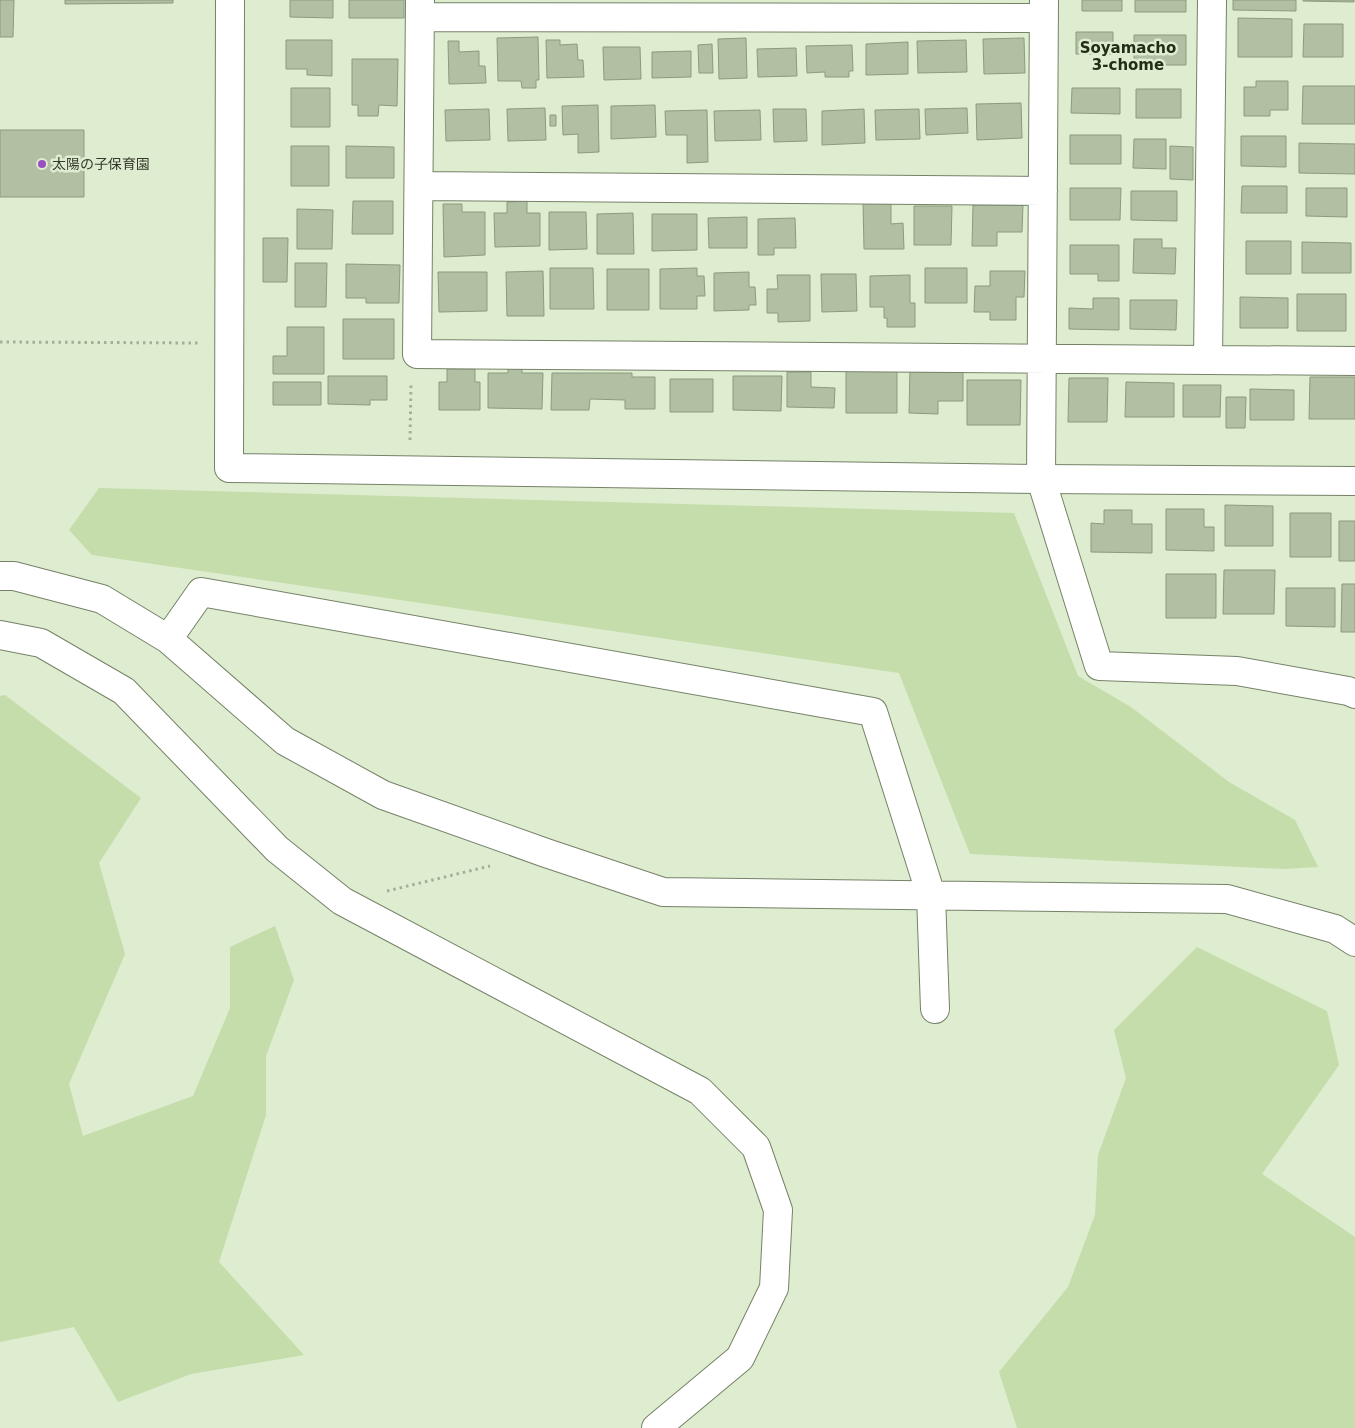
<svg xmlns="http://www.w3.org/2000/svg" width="1355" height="1428" font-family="'DejaVu Sans','Noto Sans JP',sans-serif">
<rect width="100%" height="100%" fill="#deeccf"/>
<path fill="#c4ddaa" d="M 99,488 L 1014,513 L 1078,676 L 1131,707 L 1229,782 L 1295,820 L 1318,867 L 1284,869 L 970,854 L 899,673 L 92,555 L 69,530 Z
M 5,695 L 141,798 L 99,863 L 125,954 L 69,1084 L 83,1136 L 193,1096 L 230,1008 L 230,947 L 275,926 L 294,980 L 266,1056 L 266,1115 L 219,1262 L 304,1355 L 191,1374 L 118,1402 L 74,1327 L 0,1342 L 0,696 Z
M 1197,947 L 1327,1011 L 1339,1065 L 1262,1174 L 1355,1237 L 1355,1428 L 1017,1428 L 999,1372 L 1068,1287 L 1095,1215 L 1098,1155 L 1126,1078 L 1114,1030 Z"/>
<path fill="#b1bfa3" stroke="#8c9a7e" d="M 0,0 L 14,0 L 13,37 L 0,37 Z
M 65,0 L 173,0 L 173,3 L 65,4 Z
M 290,0 L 333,0 L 333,18 L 290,17 Z
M 349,0 L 404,0 L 404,18 L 349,18 Z
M 1082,0 L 1122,0 L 1122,11 L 1082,11 Z
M 1135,0 L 1186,0 L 1186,12 L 1135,12 Z
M 1233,0 L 1296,0 L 1296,11 L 1233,10 Z
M 1303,0 L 1354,0 L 1354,2 L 1303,1 Z
M 1238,18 L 1292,19 L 1292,57 L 1238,57 Z
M 1304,24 L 1343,24 L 1343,57 L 1303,57 Z
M 1076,32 L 1113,32 L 1113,54 L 1076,54 Z
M 1134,35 L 1186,35 L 1186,65 L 1134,65 Z
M 538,37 L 539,80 L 536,80 L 536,88 L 522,88 L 521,81 L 498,81 L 497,38 Z
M 746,38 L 747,78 L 719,79 L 718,39 Z
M 1024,38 L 1025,73 L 984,74 L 983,39 Z
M 286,40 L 332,40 L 332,76 L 307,75 L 307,69 L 286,69 Z
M 546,40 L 560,40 L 560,45 L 577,44 L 578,60 L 583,60 L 584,77 L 547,78 Z
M 966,40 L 967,72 L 918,73 L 917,41 Z
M 448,41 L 459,41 L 459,52 L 479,51 L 479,66 L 485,66 L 486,83 L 449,84 Z
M 908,42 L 908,74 L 866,75 L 866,44 Z
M 712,44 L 713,73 L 699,73 L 698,45 Z
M 852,45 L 853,71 L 849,71 L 849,77 L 825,77 L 825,72 L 807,73 L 806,46 Z
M 603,47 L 640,47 L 641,79 L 604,80 Z
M 796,48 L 797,76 L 758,77 L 757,49 Z
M 691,51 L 691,77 L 652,78 L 652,52 Z
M 352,59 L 398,59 L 397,106 L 379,105 L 378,116 L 358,116 L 358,105 L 352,105 Z
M 1256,81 L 1288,81 L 1288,110 L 1270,110 L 1270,116 L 1244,116 L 1244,87 L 1256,87 Z
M 1303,86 L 1355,86 L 1355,124 L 1302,124 Z
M 291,88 L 330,88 L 330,127 L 291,127 Z
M 1072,88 L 1120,88 L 1120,114 L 1071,113 Z
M 1136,89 L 1181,89 L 1181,118 L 1136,118 Z
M 1021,103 L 1022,138 L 977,140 L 976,104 Z
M 598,105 L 599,152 L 578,153 L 578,134 L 563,135 L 562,106 Z
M 655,105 L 656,137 L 611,139 L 611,106 Z
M 545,108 L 546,140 L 508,141 L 507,109 Z
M 967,108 L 968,133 L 926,135 L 925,109 Z
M 489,109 L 490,140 L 446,141 L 445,110 Z
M 773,109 L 806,109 L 807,141 L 774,142 Z
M 864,109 L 865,143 L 822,145 L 822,111 Z
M 919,109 L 920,139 L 876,140 L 875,110 Z
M 707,110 L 708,162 L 687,163 L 687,135 L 666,135 L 665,111 Z
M 760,110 L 761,140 L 715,141 L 714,111 Z
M 550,115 L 556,115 L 556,126 L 550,126 Z
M 0,130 L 84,130 L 84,197 L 0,197 Z
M 1070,135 L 1121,135 L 1121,164 L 1070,164 Z
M 1241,136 L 1286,136 L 1286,167 L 1241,166 Z
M 1134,139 L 1166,139 L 1166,169 L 1133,168 Z
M 1299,143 L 1355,144 L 1355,174 L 1299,173 Z
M 291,146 L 329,146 L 329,186 L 291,186 Z
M 346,146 L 394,147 L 394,178 L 346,178 Z
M 1170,146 L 1193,147 L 1193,180 L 1170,179 Z
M 1242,186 L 1287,186 L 1287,213 L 1241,213 Z
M 1070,188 L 1121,188 L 1120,220 L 1070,220 Z
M 1306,188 L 1347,188 L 1347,217 L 1306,216 Z
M 1131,191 L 1177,191 L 1177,221 L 1131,220 Z
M 353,201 L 393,201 L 393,234 L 352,234 Z
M 527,201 L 527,213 L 540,213 L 540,246 L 495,247 L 494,213 L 507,213 L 507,202 Z
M 863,201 L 891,201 L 891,224 L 903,223 L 904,249 L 864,249 Z
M 443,204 L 462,204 L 462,212 L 485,212 L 485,255 L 444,257 Z
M 973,205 L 1023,205 L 1022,232 L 997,232 L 997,246 L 972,246 Z
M 914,206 L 952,206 L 951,245 L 914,245 Z
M 297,209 L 333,210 L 332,249 L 297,249 Z
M 549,212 L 586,212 L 587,249 L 549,250 Z
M 633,213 L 634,254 L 597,254 L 597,214 Z
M 652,214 L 697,214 L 697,250 L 652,251 Z
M 747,217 L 747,248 L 709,248 L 708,218 Z
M 795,218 L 796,248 L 774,248 L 774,255 L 758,255 L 758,219 Z
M 263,238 L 288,238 L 287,282 L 263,282 Z
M 1134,239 L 1162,239 L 1162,248 L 1176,248 L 1175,274 L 1133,273 Z
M 1246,241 L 1291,241 L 1291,274 L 1246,274 Z
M 1302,242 L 1351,243 L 1351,273 L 1302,273 Z
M 1070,245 L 1119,245 L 1119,281 L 1098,281 L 1098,274 L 1070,274 Z
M 295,263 L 327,263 L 326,307 L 295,307 Z
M 346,264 L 400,265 L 399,303 L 366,303 L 366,298 L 346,298 Z
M 550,268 L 593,268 L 594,309 L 550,309 Z
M 697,268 L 697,276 L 704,276 L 705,296 L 697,296 L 697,309 L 660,309 L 660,269 Z
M 925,268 L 967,268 L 967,303 L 925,303 Z
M 607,269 L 649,269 L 649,310 L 607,310 Z
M 543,271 L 544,316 L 507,316 L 506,272 Z
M 990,271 L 1025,271 L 1024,297 L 1016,297 L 1016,320 L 990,320 L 990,312 L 974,312 L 975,286 L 990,286 Z
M 438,272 L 487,272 L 487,311 L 439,312 Z
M 749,272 L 749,287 L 755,287 L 756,305 L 749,305 L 749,310 L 714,311 L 714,273 Z
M 821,274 L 856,274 L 857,311 L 822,312 Z
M 777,275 L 810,275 L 810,321 L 778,322 L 778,313 L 767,313 L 767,289 L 778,289 Z
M 910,275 L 910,303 L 915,303 L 915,327 L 887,327 L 887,318 L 884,318 L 884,307 L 870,307 L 870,276 Z
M 1297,294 L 1346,294 L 1346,331 L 1297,331 Z
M 1240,297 L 1288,298 L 1288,328 L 1240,328 Z
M 1093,298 L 1119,298 L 1119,330 L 1069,329 L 1069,308 L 1093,309 Z
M 1130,300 L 1177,300 L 1176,330 L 1130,329 Z
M 343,319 L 394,319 L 394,359 L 343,359 Z
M 287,327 L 324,327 L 324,374 L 273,374 L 273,356 L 287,356 Z
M 508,366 L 522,366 L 522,373 L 543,373 L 542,409 L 488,408 L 488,373 L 508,373 Z
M 910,368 L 928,368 L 928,372 L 942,372 L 942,368 L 963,368 L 963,401 L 938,401 L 938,414 L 909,413 Z
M 447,369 L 475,369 L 475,382 L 480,382 L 480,410 L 439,410 L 439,382 L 447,382 Z
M 846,371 L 897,371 L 897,413 L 846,413 Z
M 787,372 L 811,372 L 811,387 L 835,388 L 834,408 L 787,407 Z
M 552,373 L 632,373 L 632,377 L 655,377 L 655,409 L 625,409 L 625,400 L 590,399 L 589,410 L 551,410 Z
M 328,376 L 387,376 L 387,400 L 370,400 L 370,405 L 328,404 Z
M 733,376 L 782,376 L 781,411 L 733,410 Z
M 1310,377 L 1355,377 L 1355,419 L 1309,419 Z
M 1069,378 L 1108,378 L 1107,422 L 1068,422 Z
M 670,379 L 713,379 L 713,412 L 670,412 Z
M 967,380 L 1021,380 L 1020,425 L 967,425 Z
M 273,382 L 321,382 L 321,405 L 273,405 Z
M 1126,382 L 1174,383 L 1174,417 L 1125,417 Z
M 1183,385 L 1221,385 L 1220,417 L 1183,417 Z
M 1250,389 L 1294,390 L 1294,420 L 1250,420 Z
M 1226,397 L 1246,397 L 1245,428 L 1226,428 Z
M 1225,505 L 1273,506 L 1273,546 L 1225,546 Z
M 1166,509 L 1204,509 L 1204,527 L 1214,527 L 1214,551 L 1166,550 Z
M 1104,510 L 1132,510 L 1132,524 L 1152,524 L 1152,553 L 1091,552 L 1091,523 L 1104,524 Z
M 1290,513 L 1331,513 L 1331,557 L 1290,557 Z
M 1339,521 L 1355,521 L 1355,561 L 1339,561 Z
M 1224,570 L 1275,570 L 1274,614 L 1223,614 Z
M 1166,574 L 1216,574 L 1216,618 L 1166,618 Z
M 1342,584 L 1355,584 L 1355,632 L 1341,632 Z
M 1286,588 L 1335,588 L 1335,627 L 1286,626 Z"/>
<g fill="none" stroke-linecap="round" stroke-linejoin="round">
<defs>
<path id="street" d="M 420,0 L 417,354 L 1355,361
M 1044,0 L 1041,479 L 1099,666 L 1237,671 L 1348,691 L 1355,694
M 420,17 L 1044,18
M 419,186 L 1043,191
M 1208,360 L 1212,0
M 0,576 L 14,576 L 102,599 L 168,639 L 285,741 L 383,795 L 546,853 L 663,892 L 1227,899 L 1335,929 L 1355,942
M 168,639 L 201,592 L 873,712 L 931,895 L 935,1009"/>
<path id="secondary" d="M 230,0 L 229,468 L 1041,479 L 1355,481
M 0,635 L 41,643 L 124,691 L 277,849 L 342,901 L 700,1091 L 756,1147 L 778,1210 L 774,1288 L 740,1358 L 656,1428"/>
</defs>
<use href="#street" stroke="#768268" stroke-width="30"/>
<use href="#secondary" stroke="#768268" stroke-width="30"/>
<path stroke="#a3af97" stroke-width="3" stroke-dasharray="2.5 4" stroke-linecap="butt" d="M 0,342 L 198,343
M 410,440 L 411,384
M 387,891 L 490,866"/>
<use href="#street" stroke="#fff" stroke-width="28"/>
<use href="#secondary" stroke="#fff" stroke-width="28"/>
</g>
<circle fill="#9a4ec0" stroke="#deeccf" stroke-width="2" cx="42" cy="164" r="5"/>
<g text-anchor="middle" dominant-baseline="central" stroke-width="5" stroke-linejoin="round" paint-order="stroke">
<g font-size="14" fill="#343a2e" stroke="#deeccf" text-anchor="start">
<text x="52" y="164">太陽の子保育園</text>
</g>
<g font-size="15" font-weight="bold" fill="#232d16" stroke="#deeccf">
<text x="1128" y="48">Soyamacho<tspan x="1128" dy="17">3-chome</tspan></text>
</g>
</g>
</svg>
